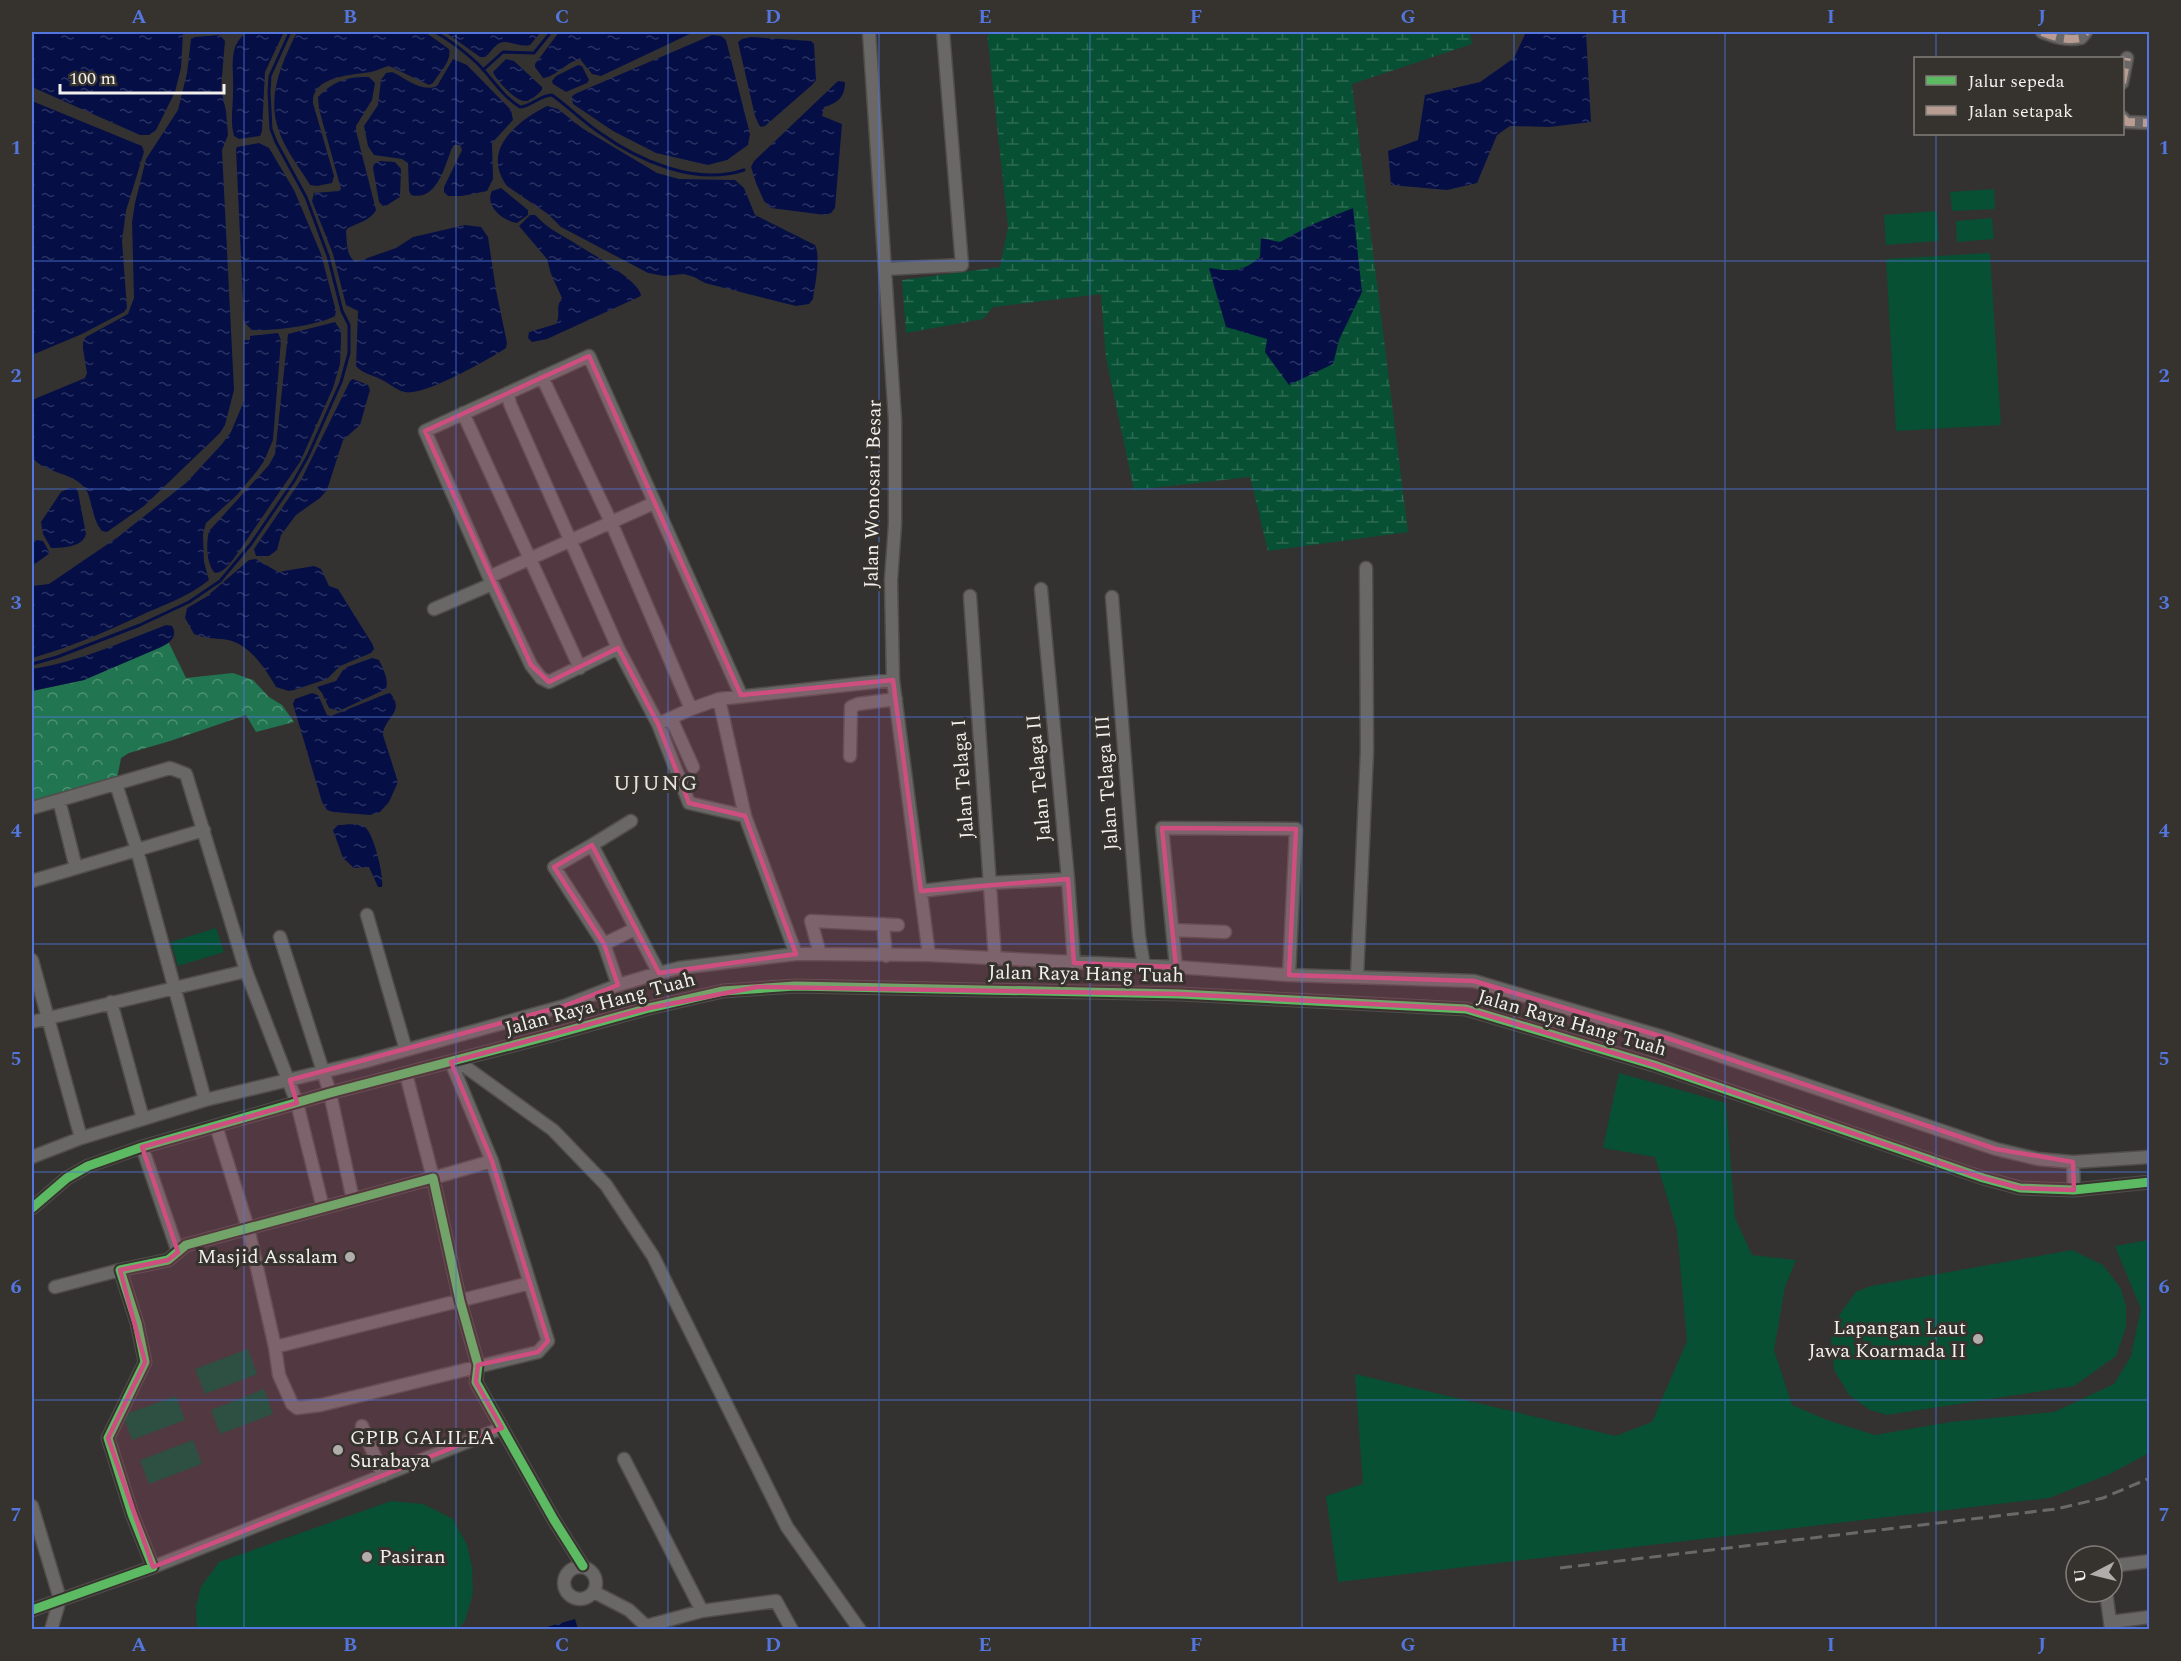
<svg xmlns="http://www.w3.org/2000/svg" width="2181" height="1661" font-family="Spectral,serif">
<defs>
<pattern id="forest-crowns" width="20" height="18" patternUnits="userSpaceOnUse" patternTransform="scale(1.5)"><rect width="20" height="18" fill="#217550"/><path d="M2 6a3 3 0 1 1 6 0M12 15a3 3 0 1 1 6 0" fill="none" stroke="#4d9072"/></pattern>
<pattern id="wetland-marsh" width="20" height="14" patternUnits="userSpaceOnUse" patternTransform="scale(1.5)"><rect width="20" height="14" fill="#075033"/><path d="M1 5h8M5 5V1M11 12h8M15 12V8" fill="none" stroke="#2c6a51"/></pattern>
<pattern id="water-ripples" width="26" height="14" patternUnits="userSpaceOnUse" patternTransform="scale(1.5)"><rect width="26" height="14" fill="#050f46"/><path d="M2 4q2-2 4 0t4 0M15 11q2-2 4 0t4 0" fill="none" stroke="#2a3261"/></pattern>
</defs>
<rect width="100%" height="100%" fill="#343230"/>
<path fill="#075033" d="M 1994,189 L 1995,209 L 1952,211 L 1950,192 Z
M 1937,211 L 1939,241 L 1886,245 L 1884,215 Z
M 1992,218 L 1994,239 L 1957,242 L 1956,221 Z
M 1990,253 L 2001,425 L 1896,431 L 1886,259 Z
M 216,928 L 224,952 L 178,966 L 171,942 Z
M 1619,1073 L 1726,1103 L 1735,1218 L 1752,1255 L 1796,1260 L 1785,1287 L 1774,1350 L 1792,1405 L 1827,1420 L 1875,1435 L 1950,1422 L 2054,1412 L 2114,1384 L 2131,1356 L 2141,1309 L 2115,1246 L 2149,1240 L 2149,1453 L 2110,1474 L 2049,1498 L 1338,1582 L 1326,1496 L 1363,1484 L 1355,1374 L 1616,1436 L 1652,1422 L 1687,1341 L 1677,1230 L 1655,1157 L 1603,1148 Z
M 2072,1250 L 2103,1265 L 2121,1289 L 2126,1307 L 2126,1327 L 2116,1356 L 2074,1386 L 1887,1415 L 1870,1410 L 1849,1395 L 1834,1370 L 1831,1338 L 1840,1314 L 1856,1292 L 1871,1286 Z
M 248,1349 L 257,1374 L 205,1394 L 195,1369 Z
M 264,1389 L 273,1414 L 220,1434 L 211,1410 Z
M 176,1396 L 185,1420 L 132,1440 L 123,1415 Z
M 193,1440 L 202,1464 L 149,1484 L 140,1460 Z
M 391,1501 L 423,1504 L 453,1519 L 467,1545 L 472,1567 L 473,1593 L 465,1621 L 458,1629 L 197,1629 L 196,1607 L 201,1587 L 219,1562 Z"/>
<path fill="url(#forest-crowns)" d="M 169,643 L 186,678 L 233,673 L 253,680 L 269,697 L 282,705 L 294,722 L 256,732 L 246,715 L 170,741 L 129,753 L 121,758 L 116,784 L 32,808 L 32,691 L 84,680 Z"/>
<path fill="url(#wetland-marsh)" d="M 987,32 L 1470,32 L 1472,44 L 1352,84 L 1408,532 L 1268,551 L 1250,477 L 1134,490 L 1106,358 L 1101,294 L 993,307 L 983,319 L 906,333 L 902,280 L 1000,267 L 1008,227 Z"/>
<path fill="url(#water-ripples)" d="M 32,32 L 183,32 L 181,68 L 175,92 L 156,130 L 149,135 L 140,135 L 32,87 Z
M 247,32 L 284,32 L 265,72 L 262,131 L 260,136 L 239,139 L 234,136 C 230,121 233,108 233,93 C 234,79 231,65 234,51 C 236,42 241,37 247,32 Z
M 297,32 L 425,32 L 449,49 C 452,61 440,72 433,83 L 429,85 L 389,66 C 383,67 377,71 371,72 C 353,75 311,76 313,103 L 334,176 L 332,183 L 317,186 L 310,185 C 300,168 285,150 279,131 C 266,97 282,62 297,32 Z
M 445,32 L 541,32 L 530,45 C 519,48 508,39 500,43 C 493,46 491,53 485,57 L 480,57 Z
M 559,32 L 694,32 L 601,76 L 592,74 L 580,59 C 566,62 556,77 543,78 L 535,67 L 535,64 Z
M 1526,32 L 1586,32 L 1591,122 L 1549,127 L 1510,126 L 1497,135 L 1477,183 L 1447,190 L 1391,185 L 1388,151 L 1418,140 L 1425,95 L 1480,82 L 1514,58 Z
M 220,35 L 225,41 L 221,89 L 226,111 L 228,135 L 222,150 L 234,390 L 225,425 L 220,433 L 144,506 L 107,532 L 102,531 C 90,516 93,497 84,487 C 70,471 45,474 32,457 L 32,400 L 85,378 L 87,373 L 83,349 L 83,342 L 86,337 L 128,314 L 134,298 L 132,222 L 135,203 L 146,159 L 178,110 L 187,73 L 191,39 L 195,37 Z
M 712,35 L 721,36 L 726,40 L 750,134 L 748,145 L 727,160 L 708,165 L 656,153 L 613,131 L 573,104 L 572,96 L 577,93 Z
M 751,37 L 811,41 L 814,44 L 816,80 L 812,85 L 765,126 L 761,127 L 759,125 L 755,116 L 738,42 L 742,39 Z
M 453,59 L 467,65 L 511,110 L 513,120 L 492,143 L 493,179 L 487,191 L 462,196 L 448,196 L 444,192 L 444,187 L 462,150 L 460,145 L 454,145 L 452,148 C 445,165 437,202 411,195 L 409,191 L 408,163 L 402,159 L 374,155 L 368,146 L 364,126 L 378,105 L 381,80 L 386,73 L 392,72 C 406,78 421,93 437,86 Z
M 506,59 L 514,61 L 542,87 L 542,90 C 538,94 531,101 526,101 C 516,102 496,80 493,72 Z
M 578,65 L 582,66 L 589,80 L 587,83 L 566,92 L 553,84 L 552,81 L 556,76 Z
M 369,77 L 375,83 L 372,100 L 356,126 L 356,131 L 376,210 C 371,220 358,223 348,228 L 346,231 C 347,241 346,257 356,262 L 396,248 L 413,237 L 465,225 L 481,227 L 488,237 L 496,290 L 507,343 L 506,348 C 490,359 422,397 405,392 C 397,391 388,382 380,379 C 372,375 362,373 356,366 L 358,311 L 346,305 L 333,254 L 312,201 L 314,193 L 339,191 L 341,189 L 319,109 L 318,97 C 333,81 348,76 369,77 Z
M 838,81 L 845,82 C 845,97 838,103 824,107 L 822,116 L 842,124 L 835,208 L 831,213 L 825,215 L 771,208 L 764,201 L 756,183 L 751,167 L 754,161 Z
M 32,101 L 137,144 L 142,146 L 144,152 L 126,211 L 122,241 L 127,308 L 124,312 L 82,334 L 32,355 Z
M 547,106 L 558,109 L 582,128 L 657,173 L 679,179 L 735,180 L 744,188 L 755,215 L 815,245 C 821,257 815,285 813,299 L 809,304 L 796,306 L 705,283 L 694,277 L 684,274 L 664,276 L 648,273 L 561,227 L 548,214 L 507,186 C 480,149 518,121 547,106 Z
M 259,143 L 269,148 L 294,190 L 321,254 L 336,311 L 335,316 C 316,326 274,331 252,330 L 244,322 L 236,149 L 237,147 Z
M 380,161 L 395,162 L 401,169 L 400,197 L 384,207 L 379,202 L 373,168 L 374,164 Z
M 501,188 L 528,210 L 528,215 L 517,223 C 503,221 484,206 492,191 Z
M 1353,208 L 1362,292 L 1339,340 L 1333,364 L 1289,385 L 1265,352 L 1267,339 L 1226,327 L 1209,268 C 1232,271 1242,273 1260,257 L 1261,238 L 1280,242 L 1311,225 Z
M 530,215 L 535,215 C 541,220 546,226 553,230 C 570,241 641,279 641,296 L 547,339 L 532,342 L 528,338 L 529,332 L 556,324 C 561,315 555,307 562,298 L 551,274 L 547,259 L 519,226 Z
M 335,322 L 341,331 L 341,340 L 340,364 L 333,388 L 300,462 L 235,557 C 230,563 224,573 215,573 C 206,564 206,543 209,531 L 269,465 L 275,454 L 288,334 Z
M 278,333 L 281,340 L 273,440 L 264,461 L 257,471 L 237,495 L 206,523 L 203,534 L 204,562 L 209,580 C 191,595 169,603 148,612 C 110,630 72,647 32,658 L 32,586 L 49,584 L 118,537 L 186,483 L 222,444 L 231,432 L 244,401 L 244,340 L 250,340 L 250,336 Z
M 353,379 L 368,385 L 370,390 L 360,425 L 343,440 L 327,490 L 320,498 L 296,515 L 281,535 L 277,550 L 269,556 L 256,556 L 254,549 L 301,480 L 350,381 Z
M 70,488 L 76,488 L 78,492 L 86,534 C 83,547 63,548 51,548 L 43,534 L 41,522 L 61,492 Z
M 37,540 L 43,541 L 50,553 L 32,566 L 32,543 Z
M 256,559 L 278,572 L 314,566 L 321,569 L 329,586 L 338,589 L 373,645 L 374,649 L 371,653 L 340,666 L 327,679 L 294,690 L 289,691 L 276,687 C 266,669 249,644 228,640 C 216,638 205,639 194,634 L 185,618 L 187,608 L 206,597 L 249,560 Z
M 166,625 L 172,626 C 179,637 168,644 159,648 L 84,680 L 32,691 L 32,669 C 78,662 122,642 166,625 Z
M 372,658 L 379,660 C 383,669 389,679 386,689 L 339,711 L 329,708 L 322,693 L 317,687 L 336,681 L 343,670 L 347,667 Z
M 312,693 L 318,695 L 327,715 L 331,716 L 386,694 L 390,693 C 406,712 384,717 383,735 L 398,782 L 389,802 L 380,812 L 370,815 L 333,812 L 327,810 L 322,802 L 293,704 L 295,699 Z
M 338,825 C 345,825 360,822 366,828 C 374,836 384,875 382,887 L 378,887 L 369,867 L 354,868 L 343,858 L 333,830 Z
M 575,1619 L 578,1629 L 540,1629 Z"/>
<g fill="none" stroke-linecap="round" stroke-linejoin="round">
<path stroke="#050f46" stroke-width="3" d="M 435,32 C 450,40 464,51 477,63 C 492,78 502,96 520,107 C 532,106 540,95 552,95 C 569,107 583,122 600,133 C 639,161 696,186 744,170
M 483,70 L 503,52 L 534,53 L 551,32
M 32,664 L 57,657 L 140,625 L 189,602 L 220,581 L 251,544 L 294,481 L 308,456 L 341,382 L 349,353 L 349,325 L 342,311 L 328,256 L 306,197 L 276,142 L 271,129 L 269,92 L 270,76 L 290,32"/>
<defs>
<path id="street" d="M 869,32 L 895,420 L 895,524 L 891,580 L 893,680 L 929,955
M 2042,32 C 2055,37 2067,41 2081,38 L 2086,32
M 2122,83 L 2127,58
M 2122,117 L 2127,122 L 2150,123
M 885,269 L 962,265 L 943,32
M 542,377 L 611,522 L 691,709
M 508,393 L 510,404 L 618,648 L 658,724 L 689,803 L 745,816 L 796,954
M 463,413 L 580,668
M 489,577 L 654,503
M 1041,589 L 1068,879 L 1074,963
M 970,596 L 995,959
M 1112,597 L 1139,936 L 1144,966
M 434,609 L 492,584
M 618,648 L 549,682 L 541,678 L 531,665 L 489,577 L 425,431 L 589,356 L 741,695
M 719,699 L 745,816
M 671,718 L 693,767
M 658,724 L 691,709 L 719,699 L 893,680
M 850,756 L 851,707 L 858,704 L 896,699
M 116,784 L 137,850 L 205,1100
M 59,800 L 76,868
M 32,808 L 170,768 L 186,774 L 246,971 L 297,1103 L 323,1208
M 631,821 L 592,845 L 659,973
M 592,845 L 554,867 L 604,944 L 618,985
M 32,881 L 204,830
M 921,891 L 989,883 L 1068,879
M 367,915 L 406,1050
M 883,924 L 886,956
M 1172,930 L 1225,932
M 280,937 L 330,1093 L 353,1200
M 604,944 L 635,929
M 820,954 L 811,921 L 898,925
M 32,960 L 81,1138
M 1176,967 L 1162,828 L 1296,829 L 1289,975
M 1357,977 L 1367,751 L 1366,568
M 111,1002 L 143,1119
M 32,1022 L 246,971
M 456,1060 L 553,1130 L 606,1185 L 653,1256 L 787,1527 L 860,1630
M 406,1074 L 433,1178 L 492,1161
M 216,1126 L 248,1228 L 275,1347 L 279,1375 L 292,1404 L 297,1408 L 321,1405 L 538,1352 L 548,1341 L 492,1161 L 451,1062
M 142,1147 L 178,1252
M 32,1157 L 81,1138 L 205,1100 L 363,1062 L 564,1006 L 618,985 L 659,973 L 679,968 L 796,954 L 820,954 L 929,955 L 1176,967 L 1289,975 L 1474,981 L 1667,1038 L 1996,1149 L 2038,1159 L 2073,1162 L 2150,1157
M 2073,1162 L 2074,1190
M 32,1208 L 67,1178 L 88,1166 L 142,1147 L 330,1093 L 552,1035 L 649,1008 L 723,991 L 795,986 L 1180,994 L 1466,1009 L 1654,1065 L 1983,1178 L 2020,1188 L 2074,1190 L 2150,1182
M 55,1287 L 120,1270
M 275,1347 L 530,1283
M 362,1426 L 383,1476
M 624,1459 L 702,1611
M 32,1506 L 60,1599 L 51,1630
M 2112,1566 L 2150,1561
M564 1583a16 16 0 1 1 32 0a16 16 0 1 1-32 0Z
M 153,1567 L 502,1428
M 594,1592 L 629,1610 L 646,1626 L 702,1611 L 776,1601 L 792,1630
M 2106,1592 L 2111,1629
M 32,1610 L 153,1567 L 132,1514 L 108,1438 L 145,1362 L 137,1323 L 120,1270 L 168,1260 L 186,1245 L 433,1178 L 460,1301 L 478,1365 L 476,1382 L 554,1520 L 583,1566
M 2111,1622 L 2150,1617"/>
</defs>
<use href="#street" stroke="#504d4b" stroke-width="15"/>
<use href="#street" stroke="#6a6866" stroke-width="12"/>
<path stroke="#6b6967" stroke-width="3" stroke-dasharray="12 6" stroke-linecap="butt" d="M 1560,1568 L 2056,1509 L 2103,1498 L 2150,1478"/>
<path stroke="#b99d93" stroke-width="8" stroke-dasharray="15 8" stroke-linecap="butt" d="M 2042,32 C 2055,37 2067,41 2081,38 L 2086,32
M 2122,83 L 2127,58
M 2122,117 L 2127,122 L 2150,123"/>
<defs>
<path id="cycleway" d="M 32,1208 L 67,1178 L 88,1166 L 142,1147 L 330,1093 L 552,1035 L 649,1008 L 723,991 L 795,986 L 1180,994 L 1466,1009 L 1654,1065 L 1983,1178 L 2020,1188 L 2074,1190 L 2150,1182
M 32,1610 L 153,1567 L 132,1514 L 108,1438 L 145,1362 L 137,1323 L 120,1270 L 168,1260 L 186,1245 L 433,1178 L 460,1301 L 478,1365 L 476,1382 L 554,1520 L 583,1566"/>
</defs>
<use href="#cycleway" stroke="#36322e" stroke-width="13"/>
<use href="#cycleway" stroke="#5cba63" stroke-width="9"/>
</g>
<path fill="#ce4e80" fill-opacity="0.2" stroke="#ce4e80" stroke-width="4.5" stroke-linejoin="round" d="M 589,356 L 741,695 L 893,680 L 921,891 L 1068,879 L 1074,963 L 1176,967 L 1162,828 L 1296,829 L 1289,975 L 1474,981 L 1667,1038 L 1996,1149 L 2073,1162 L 2074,1190 L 2020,1188 L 1983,1178 L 1654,1065 L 1466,1009 L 1180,994 L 757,987 L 649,1008 L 451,1062 L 492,1161 L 548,1341 L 538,1352 L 478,1365 L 476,1382 L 502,1428 L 153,1567 L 108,1438 L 145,1362 L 120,1270 L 168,1260 L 178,1252 L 142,1147 L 297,1103 L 290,1080 L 564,1006 L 618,985 L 604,944 L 554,867 L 592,845 L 659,973 L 796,954 L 745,816 L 689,803 L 658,724 L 618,648 L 549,682 L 531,665 L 425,431 Z"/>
<path fill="none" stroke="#5276dd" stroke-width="1.5" stroke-opacity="0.55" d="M 244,32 L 244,1630M 456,32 L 456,1630M 668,32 L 668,1630M 879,32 L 879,1630M 1090,32 L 1090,1630M 1302,32 L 1302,1630M 1514,32 L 1514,1630M 1725,32 L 1725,1630M 1936,32 L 1936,58M 1936,134 L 1936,1630M 32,261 L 2150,261M 32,489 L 2150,489M 32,717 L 2150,717M 32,944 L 2150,944M 32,1172 L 2150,1172M 32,1400 L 2150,1400"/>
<g fill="#b0adab" stroke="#36322e" stroke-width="2">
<circle cx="350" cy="1257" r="6"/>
<circle cx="1978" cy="1339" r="6"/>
<circle cx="338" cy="1450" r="6"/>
<circle cx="367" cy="1557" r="6"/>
</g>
<g text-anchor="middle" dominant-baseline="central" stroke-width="6" stroke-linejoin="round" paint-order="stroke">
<g font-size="20" fill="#f2efed" stroke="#36322e">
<text transform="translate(873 494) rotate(-89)">Jalan Wonosari Besar</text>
<text transform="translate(1039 778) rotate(-95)">Jalan Telaga II</text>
<text transform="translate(963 779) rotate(-94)">Jalan Telaga I</text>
<text transform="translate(1107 783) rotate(-94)">Jalan Telaga III</text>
<text transform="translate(1086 974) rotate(1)">Jalan Raya Hang Tuah</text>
<text transform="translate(600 1004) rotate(-15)">Jalan Raya Hang Tuah</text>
<text transform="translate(1572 1023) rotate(16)">Jalan Raya Hang Tuah</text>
</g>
<g font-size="20" fill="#f2efed" stroke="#36322e" text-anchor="end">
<text x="338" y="1257">Masjid Assalam</text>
<text x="1966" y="1328">Lapangan Laut<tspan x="1966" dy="23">Jawa Koarmada II</tspan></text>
<text x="350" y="1438" text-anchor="start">GPIB GALILEA<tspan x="350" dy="23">Surabaya</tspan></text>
<text x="379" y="1557" text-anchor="start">Pasiran</text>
</g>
<g font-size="22" letter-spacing="1.5" fill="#e7e2dd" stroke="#36322e">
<text x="656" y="783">UJUNG</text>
</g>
</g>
<rect width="2181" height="1661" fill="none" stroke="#36322e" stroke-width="66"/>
<rect x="1914" y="57" width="210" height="78" fill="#36322e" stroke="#817e7a" stroke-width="1.5"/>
<rect x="1926" y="76" width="30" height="9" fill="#5cba63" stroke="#817e7a" stroke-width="1.5"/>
<text x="1968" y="87" font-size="18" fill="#f2efed">Jalur sepeda</text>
<rect x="1926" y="106" width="30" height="9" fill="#b99d93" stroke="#817e7a" stroke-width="1.5"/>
<text x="1968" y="117" font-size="18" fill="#f2efed">Jalan setapak</text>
<g transform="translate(2094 1574) rotate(263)"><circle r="28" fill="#36322e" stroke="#817e7a" stroke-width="1.5"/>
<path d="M0-4.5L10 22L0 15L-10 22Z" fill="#b0adab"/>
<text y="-9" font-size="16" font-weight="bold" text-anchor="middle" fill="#f2efed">U</text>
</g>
<path d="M60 84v9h164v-9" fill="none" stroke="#f2efed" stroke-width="3"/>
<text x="69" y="84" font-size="18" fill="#f2efed" stroke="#36322e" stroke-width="4.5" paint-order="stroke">100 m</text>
<rect x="33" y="33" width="2115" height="1595" fill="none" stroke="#5276dd" stroke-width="2"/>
<g font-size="20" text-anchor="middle" font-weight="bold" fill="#5276dd">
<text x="139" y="23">A</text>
<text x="350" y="23">B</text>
<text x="562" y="23">C</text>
<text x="773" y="23">D</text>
<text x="985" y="23">E</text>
<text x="1196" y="23">F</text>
<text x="1408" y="23">G</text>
<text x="1619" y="23">H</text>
<text x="1831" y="23">I</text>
<text x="2042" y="23">J</text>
<text x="16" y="154">1</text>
<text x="2164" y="154">1</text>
<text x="16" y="382">2</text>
<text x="2164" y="382">2</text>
<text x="16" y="609">3</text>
<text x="2164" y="609">3</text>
<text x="16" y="837">4</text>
<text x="2164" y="837">4</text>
<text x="16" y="1065">5</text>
<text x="2164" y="1065">5</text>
<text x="16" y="1293">6</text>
<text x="2164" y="1293">6</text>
<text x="16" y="1521">7</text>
<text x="2164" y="1521">7</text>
<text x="139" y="1651">A</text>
<text x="350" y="1651">B</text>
<text x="562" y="1651">C</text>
<text x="773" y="1651">D</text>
<text x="985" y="1651">E</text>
<text x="1196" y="1651">F</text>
<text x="1408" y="1651">G</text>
<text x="1619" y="1651">H</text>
<text x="1831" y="1651">I</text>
<text x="2042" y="1651">J</text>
</g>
</svg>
